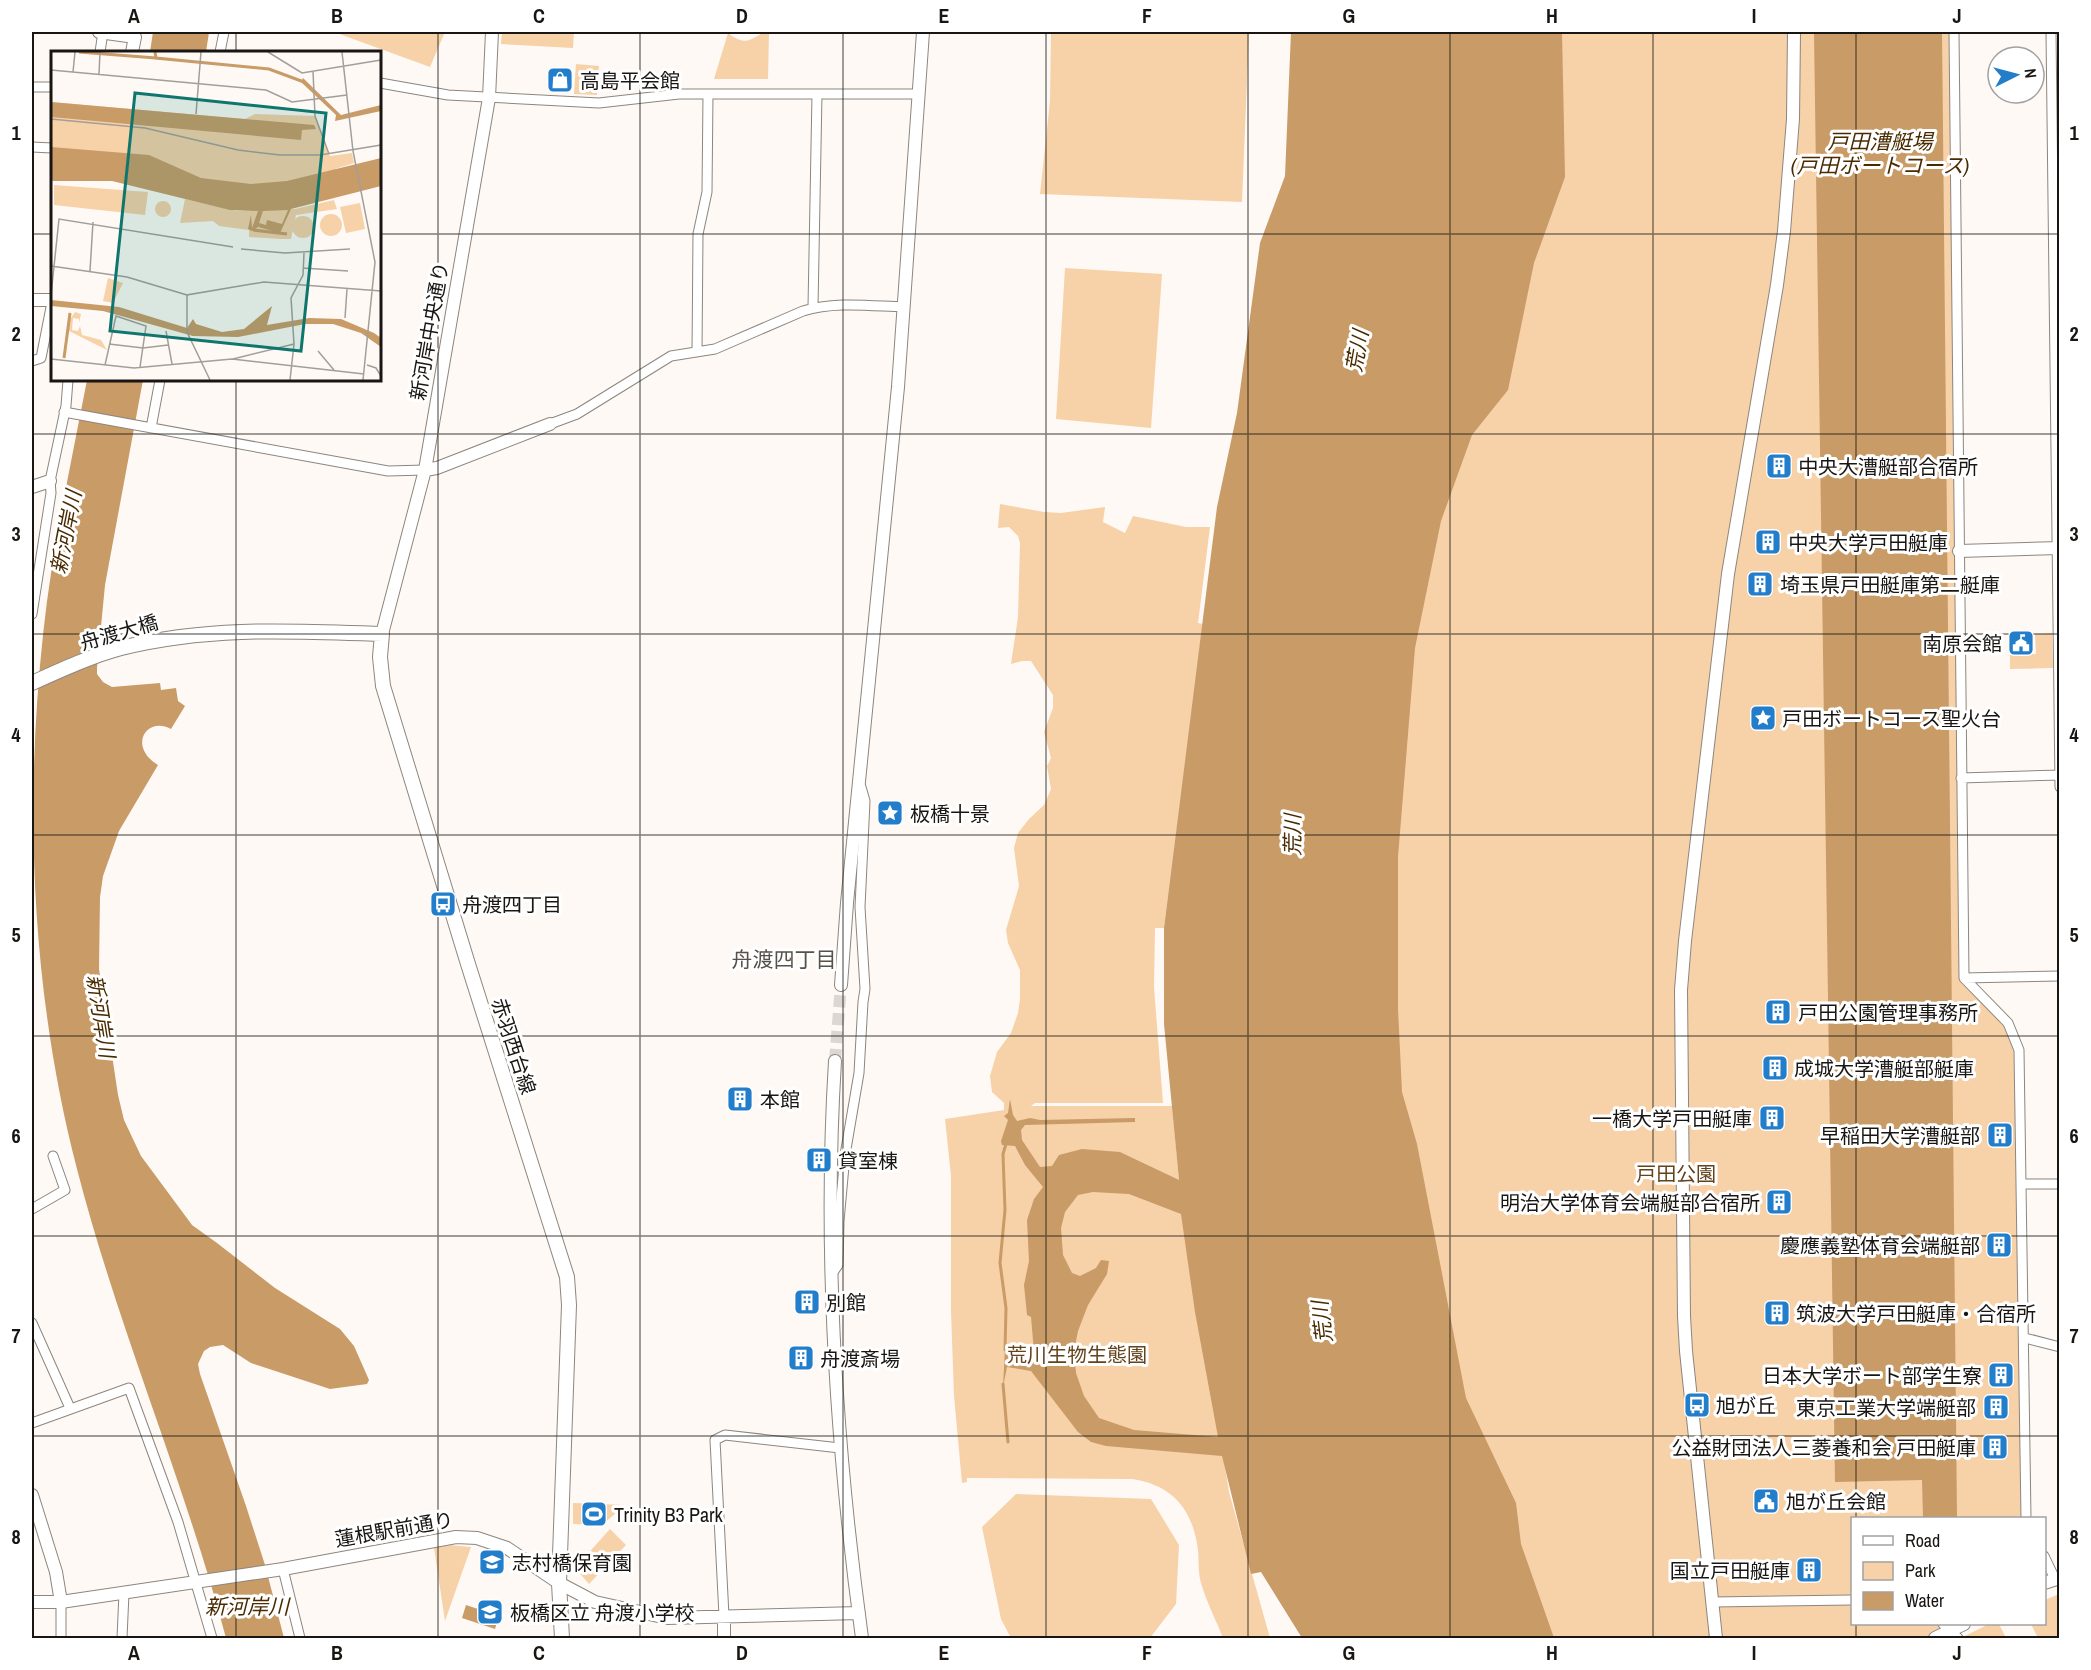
<svg xmlns="http://www.w3.org/2000/svg" width="2091" height="1670" font-family="'Archivo Narrow','Noto Sans JP',sans-serif">
<rect width="100%" height="100%" fill="#fef9f5"/>
<path fill="#f7d1a8" d="M 334,32 L 445,32 L 430,67 Z
M 502,32 L 574,32 L 573,48 L 501,44 Z
M 769,32 L 768,79 L 714,79 L 728,33 C 750,50 752,34 769,32 Z
M 1051,32 L 1249,32 L 1242,202 L 1040,194 L 1050,101 Z
M 1437,32 L 1949,32 L 1964,977 L 2008,1023 L 2019,1058 L 2026,1518 L 1852,1518 L 1852,1624 L 1967,1624 L 1937,1638 L 1420,1638 L 1359,1446 Z
M 576,64 L 599,66 L 597,95 L 574,94 Z
M 1065,268 L 1162,274 L 1151,428 L 1056,419 Z
M 1000,504 L 1044,512 L 1061,513 L 1105,507 L 1103,522 L 1125,533 L 1133,516 L 1186,527 L 1210,527 L 1198,623 L 1203,624 L 1164,928 L 1155,928 L 1154,987 L 1163,1103 L 1035,1103 L 1031,1106 L 1172,1106 L 1179,1180 L 1229,1492 L 1270,1638 L 1223,1638 C 1216,1620 1206,1601 1201,1583 C 1198,1572 1199,1561 1198,1550 C 1193,1510 1173,1485 1132,1479 L 967,1478 L 967,1482 L 962,1483 L 954,1396 L 951,1311 L 951,1176 L 945,1119 L 1004,1110 L 1004,1103 L 992,1092 L 990,1076 L 997,1052 L 1011,1033 L 1018,1013 L 1020,999 L 1020,970 L 1008,943 L 1006,930 L 1019,886 L 1014,848 L 1018,833 L 1029,819 L 1044,805 L 1051,789 L 1047,766 L 1051,758 L 1044,732 L 1053,708 L 1053,695 L 1031,661 L 1022,661 L 1011,664 L 1018,617 L 1020,543 L 1018,536 L 1009,527 L 998,528 Z
M 2052,633 L 2053,668 L 2010,669 L 2010,655 L 2036,654 L 2035,634 Z
M 1016,1494 L 1151,1499 L 1179,1545 L 1176,1604 L 1150,1638 L 1011,1638 L 1001,1619 L 982,1527 Z
M 573,1503 L 625,1505 L 602,1525 L 573,1524 Z
M 610,1529 L 626,1545 L 589,1584 L 575,1568 Z
M 450,1545 L 471,1547 L 445,1621 L 434,1548 Z
M 2059,1594 L 2059,1638 L 2038,1638 L 2031,1624 L 2044,1624 L 2045,1600 Z
M 1989,1624 L 1999,1624 L 2006,1638 L 1966,1638 L 1965,1636 Z"/>
<path fill="#c89b67" fill-rule="evenodd" d="M 153,32 L 209,32 L 206,52 L 150,52 Z
M 1291,32 L 1562,32 L 1565,177 L 1534,263 L 1508,390 L 1472,435 L 1441,521 L 1415,648 L 1398,857 L 1398,1009 L 1402,1092 L 1417,1144 L 1466,1398 L 1516,1503 L 1521,1544 L 1554,1638 L 1302,1638 L 1261,1572 L 1251,1574 L 1222,1456 L 1106,1446 L 1091,1442 L 1078,1432 L 1031,1371 L 1007,1367 L 1003,1387 L 1005,1347 L 1008,1357 L 1029,1357 L 1034,1352 L 1031,1317 L 1027,1315 L 1024,1285 L 1029,1261 L 1027,1220 L 1034,1199 L 1043,1187 L 1025,1165 L 1015,1146 L 1002,1145 L 1001,1141 L 1008,1120 L 1004,1116 L 1008,1113 L 1010,1099 L 1013,1115 L 1017,1121 L 1030,1118 L 1040,1120 L 1135,1118 L 1135,1122 L 1025,1125 L 1021,1130 L 1022,1140 L 1040,1167 L 1052,1166 L 1059,1155 L 1082,1149 L 1120,1152 L 1179,1180 L 1164,1024 L 1164,928 L 1217,507 L 1237,413 L 1260,243 L 1285,176 ZM 1093,1192 L 1129,1194 L 1181,1214 L 1195,1312 L 1218,1437 L 1134,1430 L 1099,1418 L 1084,1396 L 1076,1373 L 1074,1351 L 1078,1331 L 1088,1305 L 1107,1274 L 1109,1261 L 1101,1260 L 1096,1268 L 1080,1276 L 1072,1273 L 1063,1255 L 1061,1228 L 1065,1212 L 1078,1195 Z
M 1814,32 L 1942,32 L 1957,1518 L 1923,1518 L 1922,1480 L 1835,1482 Z
M 87,380 L 143,380 L 105,585 L 97,668 L 97,674 L 103,682 L 112,687 L 160,683 L 161,690 L 176,688 L 178,701 L 185,706 L 171,729 C 147,716 127,746 158,765 L 119,831 L 103,876 L 100,897 L 99,969 L 118,1095 L 124,1120 L 141,1156 L 192,1225 L 217,1243 L 275,1288 L 340,1329 L 354,1346 L 369,1380 L 367,1384 L 330,1389 L 251,1363 L 223,1345 L 210,1347 L 204,1351 L 198,1364 L 200,1374 L 246,1506 L 265,1565 L 284,1638 L 226,1638 C 184,1480 118,1328 77,1169 C 32,996 24,812 43,635 C 52,549 71,464 87,380 Z
M 466,1605 L 499,1616 L 495,1629 L 462,1618 Z"/>
<g fill="none" stroke-linecap="round" stroke-linejoin="round">
<path stroke="#c89b67" stroke-width="3" d="M 1005,1350 L 1006,1308 L 1000,1263 L 1005,1210 L 1003,1154 L 1006,1144
M 1003,1384 L 1008,1442"/>
<path stroke="#dcd7d3" stroke-width="12" stroke-dasharray="12 6" stroke-linecap="butt" d="M 835,1061 L 841,985"/>
<defs>
<path id="minor" d="M 1954,32 L 1964,978 L 2008,1023 L 2019,1050 L 2026,1518
M 2051,32 L 2060,787
M 100,52 L 103,32
M 220,52 L 224,32
M 380,83 L 448,95 L 599,103 L 679,94 L 919,94
M 32,87 L 52,87
M 32,147 L 52,148
M 813,307 L 817,94
M 697,352 L 698,234 L 707,192 L 708,94
M 32,361 L 41,358 L 52,302
M 64,412 L 388,471 L 425,470
M 550,424 L 577,414 L 671,356 L 715,349 L 803,311 C 835,301 871,306 904,307
M 151,428 L 160,380
M 32,614 L 51,493 L 50,481 L 66,406 L 68,380
M 1961,778 L 2060,775
M 1964,978 L 2060,976
M 2023,1184 L 2060,1184
M 32,1209 L 65,1190 L 53,1156
M 831,1275 L 838,1265 L 839,1221 L 845,1155 L 859,1073 L 863,1002 L 865,989 L 860,907 L 865,801 L 861,787
M 32,1323 L 70,1408
M 2025,1338 L 2060,1347
M 32,1423 L 129,1388 L 178,1522 L 212,1638
M 2044,1556 L 2055,1579
M 283,1569 L 300,1638
M 1712,1602 L 1852,1600
M 724,1616 L 715,1440 L 725,1435 L 840,1448
M 1943,1624 L 1958,1638
M 61,1638 L 61,1602
M 122,1638 L 124,1593"/>
<path id="tertiary" d="M 99,32 L 135,37 L 132,52
M 32,300 L 52,300
M 425,470 L 437,468 L 550,424
M 32,487 L 50,481
M 1959,551 L 2060,548
M 382,634 L 425,470 L 489,98 L 492,32
M 841,985 L 847,903 L 898,387 L 923,32
M 835,1061 C 823,1254 836,1447 862,1638
M 32,1495 L 56,1572 L 61,1602
M 2044,1583 L 2060,1578
M 32,1602 L 61,1602 L 283,1569 L 456,1537 L 477,1538 L 507,1548 L 559,1583 L 595,1602 L 667,1618 L 859,1613
M 724,1616 L 724,1638
M 1716,1638 L 1686,1351 L 1684,1316 L 1681,990 L 1685,941 L 1728,574 L 1777,285 L 1784,231 L 1793,119 L 1794,32
M 1935,1638 L 1964,1624"/>
<path id="secondary" d="M 32,683 C 61,670 91,656 121,648 C 209,626 293,631 382,634 L 380,657 L 383,686 L 468,964 L 567,1277 L 569,1305 L 559,1583 L 562,1638"/>
</defs>
<use href="#minor" stroke="#8d867e" stroke-width="11"/>
<use href="#tertiary" stroke="#8d867e" stroke-width="14"/>
<use href="#secondary" stroke="#8d867e" stroke-width="16"/>
<use href="#minor" stroke="#fff" stroke-width="9"/>
<use href="#tertiary" stroke="#fff" stroke-width="12"/>
<use href="#secondary" stroke="#fff" stroke-width="14"/>
</g>
<path fill="none" stroke="#181512" stroke-width="1.5" stroke-opacity="0.55" d="M 236,32 L 236,52M 438,32 L 438,1638M 640,32 L 640,1638M 843,32 L 843,1638M 1046,32 L 1046,1638M 1248,32 L 1248,1638M 1450,32 L 1450,1638M 1653,32 L 1653,1638M 1856,32 L 1856,1518M 32,234 L 52,234M 380,234 L 2060,234M 236,380 L 236,1638M 32,434 L 2060,434M 32,634 L 2060,634M 32,835 L 2060,835M 32,1036 L 2060,1036M 32,1236 L 2060,1236M 32,1436 L 2060,1436M 1856,1624 L 1856,1638"/>
<defs>
<symbol id="shop-square" viewBox="-11 -11 22 22"><rect x="-9" y="-9" width="18" height="18" rx="4" fill="#227dca" stroke="#fff"/><path d="M-5-2.5h2.3a2.7 3.5 0 0 1 5.4 0H5L5.5 6h-11ZM-1.5-2.5h3a1.5 2.3 0 0 0-3 0Z" fill="#fff"/></symbol>
<symbol id="building-square" viewBox="-11 -11 22 22"><rect x="-9" y="-9" width="18" height="18" rx="4" fill="#227dca" stroke="#fff"/><path d="M-4-6H4V6H1V3H-1V6H-4ZM-2.5-4.3h1.7v1.8h-1.7ZM.8-4.3h1.7v1.8H.8ZM-2.5-1h1.7V.8h-1.7ZM.8-1h1.7V.8H.8Z" fill="#fff"/></symbol>
<symbol id="civic-square" viewBox="-11 -11 22 22"><rect x="-9" y="-9" width="18" height="18" rx="4" fill="#227dca" stroke="#fff"/><path d="M-.6-6.5H3V-4.5H.6V-3L4-1V1h2V6H-6V1h2V-1L-.6-3ZM-1.2 2.5V6h2.4V2.5Z" fill="#fff"/></symbol>
<symbol id="sight-square" viewBox="-11 -11 22 22"><rect x="-9" y="-9" width="18" height="18" rx="4" fill="#227dca" stroke="#fff"/><path d="M0-6L1.8-2.2L6-1.7L2.9 1.2L3.7 5.4L0 3.3L-3.7 5.4L-2.9 1.2L-6-1.7L-1.8-2.2Z" fill="#fff"/></symbol>
<symbol id="bus-square" viewBox="-11 -11 22 22"><rect x="-9" y="-9" width="18" height="18" rx="4" fill="#227dca" stroke="#fff"/><path d="M-5-6H5V4H4V6H2V4H-2V6H-4V4H-5ZM-3.5-4V0h7V-4ZM-3.5 1.2v1.5H-2V1.2ZM2 1.2v1.5H3.5V1.2Z" fill="#fff"/></symbol>
<symbol id="stadium-square" viewBox="-11 -11 22 22"><rect x="-9" y="-9" width="18" height="18" rx="4" fill="#227dca" stroke="#fff"/><path d="M0-5a6.5 5 0 1 0 0 10a6.5 5 0 1 0 0-10ZM-3.5-1.8h7v3.6h-7Z" fill="#fff"/></symbol>
<symbol id="school-square" viewBox="-11 -11 22 22"><rect x="-9" y="-9" width="18" height="18" rx="4" fill="#227dca" stroke="#fff"/><path d="M0-5L7-2L0 1L-7-2ZM-4 1L0 2.5L4 1V4Q0 6-4 4Z" fill="#fff"/></symbol>
</defs>
<g fill-rule="evenodd">
<use href="#shop-square" x="545" y="65" width="30" height="30"/>
<use href="#building-square" x="1764" y="451" width="30" height="30"/>
<use href="#building-square" x="1753" y="527" width="30" height="30"/>
<use href="#building-square" x="1745" y="569" width="30" height="30"/>
<use href="#civic-square" x="2006" y="628" width="30" height="30"/>
<use href="#sight-square" x="1748" y="703" width="30" height="30"/>
<use href="#sight-square" x="875" y="798" width="30" height="30"/>
<use href="#bus-square" x="428" y="889" width="30" height="30"/>
<use href="#building-square" x="1763" y="997" width="30" height="30"/>
<use href="#building-square" x="1760" y="1053" width="30" height="30"/>
<use href="#building-square" x="725" y="1084" width="30" height="30"/>
<use href="#building-square" x="1757" y="1103" width="30" height="30"/>
<use href="#building-square" x="1985" y="1120" width="30" height="30"/>
<use href="#building-square" x="804" y="1145" width="30" height="30"/>
<use href="#building-square" x="1764" y="1187" width="30" height="30"/>
<use href="#building-square" x="1984" y="1230" width="30" height="30"/>
<use href="#building-square" x="792" y="1287" width="30" height="30"/>
<use href="#building-square" x="1762" y="1298" width="30" height="30"/>
<use href="#building-square" x="786" y="1343" width="30" height="30"/>
<use href="#building-square" x="1986" y="1360" width="30" height="30"/>
<use href="#bus-square" x="1682" y="1390" width="30" height="30"/>
<use href="#building-square" x="1981" y="1392" width="30" height="30"/>
<use href="#building-square" x="1980" y="1432" width="30" height="30"/>
<use href="#civic-square" x="1751" y="1486" width="30" height="30"/>
<use href="#stadium-square" x="579" y="1499" width="30" height="30"/>
<use href="#school-square" x="477" y="1547" width="30" height="30"/>
<use href="#building-square" x="1794" y="1555" width="30" height="30"/>
<use href="#school-square" x="475" y="1597" width="30" height="30"/>
</g>
<g text-anchor="middle" dominant-baseline="central" stroke-width="6" stroke-linejoin="round" paint-order="stroke">
<g font-size="20" fill="#181512" stroke="#fff" text-anchor="start">
<text x="580" y="80">高島平会館</text>
<text x="1798" y="466">中央大漕艇部合宿所</text>
<text x="1788" y="542">中央大学戸田艇庫</text>
<text x="1780" y="584">埼玉県戸田艇庫第二艇庫</text>
<text x="2002" y="643" text-anchor="end">南原会館</text>
<text x="1782" y="718">戸田ボートコース聖火台</text>
<text x="910" y="813">板橋十景</text>
<text x="462" y="904">舟渡四丁目</text>
<text x="1798" y="1012">戸田公園管理事務所</text>
<text x="1794" y="1068">成城大学漕艇部艇庫</text>
<text x="760" y="1099">本館</text>
<text x="1752" y="1118" text-anchor="end">一橋大学戸田艇庫</text>
<text x="1980" y="1135" text-anchor="end">早稲田大学漕艇部</text>
<text x="838" y="1160">貸室棟</text>
<text x="1760" y="1202" text-anchor="end">明治大学体育会端艇部合宿所</text>
<text x="1980" y="1245" text-anchor="end">慶應義塾体育会端艇部</text>
<text x="826" y="1302">別館</text>
<text x="1796" y="1313">筑波大学戸田艇庫・合宿所</text>
<text x="820" y="1358">舟渡斎場</text>
<text x="1982" y="1375" text-anchor="end">日本大学ボート部学生寮</text>
<text x="1716" y="1405">旭が丘</text>
<text x="1976" y="1407" text-anchor="end">東京工業大学端艇部</text>
<text x="1976" y="1447" text-anchor="end">公益財団法人三菱養和会 戸田艇庫</text>
<text x="1786" y="1501">旭が丘会館</text>
<text x="614" y="1514">Trinity B3 Park</text>
<text x="512" y="1562">志村橋保育園</text>
<text x="1790" y="1570" text-anchor="end">国立戸田艇庫</text>
<text x="510" y="1612">板橋区立 舟渡小学校</text>
</g>
<g font-size="20" fill="#181512" stroke="#fff">
<text transform="translate(429 331) rotate(-80)">新河岸中央通り</text>
<text transform="translate(119 632) rotate(-16)">舟渡大橋</text>
<text transform="translate(514 1046) rotate(72)">赤羽西台線</text>
<text transform="translate(394 1529) rotate(-10)">蓮根駅前通り</text>
</g>
<g font-size="20" fill="#63431c" stroke="#fff">
<text x="1676" y="1173">戸田公園</text>
<text x="1077" y="1354">荒川生物生態園</text>
</g>
<g font-size="21" font-style="italic" fill="#4a2b00" stroke="#fff">
<text x="1880" y="141">戸田漕艇場<tspan x="1880" dy="24">(戸田ボートコース)</tspan></text>
<text transform="translate(1357 351) rotate(-80)">荒川</text>
<text transform="translate(66 532) rotate(-79)">新河岸川</text>
<text transform="translate(1292 835) rotate(-90)">荒川</text>
<text transform="translate(101 1016) rotate(81)">新河岸川</text>
<text transform="translate(1322 1322) rotate(-97)">荒川</text>
<text x="247" y="1606">新河岸川</text>
</g>
<g font-size="21" fill="#57514a" stroke="#fff">
<text x="784" y="959">舟渡四丁目</text>
</g>
</g>
<g transform="translate(51 51)">
<rect width="330" height="330" fill="#fef9f5"/>
<path d="M 0,51 L 194,68 L 204,63 L 264,65 L 279,105 L 301,102 L 303,112 L 284,118 L 289,132 L 240,143 L 0,113 ZM 3,134 L 97,141 L 94,164 L 3,154 ZM 134,148 L 186,160 L 244,158 L 283,149 L 286,158 L 245,164 L 240,188 L 230,188 L 198,186 L 198,179 L 168,175 L 162,170 L 129,172 ZM104 158a8 8 0 1 1 16 0a8 8 0 1 1-16 0ZM 309,152 L 314,178 L 295,182 L 289,156 ZM269 174a11 11 0 1 1 22 0a11 11 0 1 1-22 0ZM241 176a11 11 0 1 1 22 0a11 11 0 1 1-22 0ZM 57,227 L 72,232 L 62,252 L 52,250 ZM 19,259 L 20,267 L 24,261 L 30,263 L 28,272 L 28,268 L 22,267 L 21,279 L 27,280 L 29,275 L 31,284 L 50,289 L 56,299 L 18,280 L 12,307 Z" fill="#f7d1a8"/>
<path d="M 252,27 L 290,64 L 330,54 L 330,60 L 284,70 L 285,64 L 250,31 ZM 0,51 L 263,74 L 265,78 L 251,79 L 250,89 L 0,66 ZM 0,96 L 98,104 L 150,127 L 200,133 L 236,130 L 330,107 L 330,135 L 240,158 L 229,182 L 207,176 L 201,180 L 197,178 L 200,164 L 201,177 L 207,160 L 179,159 L 61,130 L 0,130 ZM 237,159 L 231,173 L 216,169 L 215,174 L 208,172 L 212,160 ZM 0,249 L 68,256 L 136,277 L 142,268 L 145,273 L 171,281 L 193,278 L 221,255 L 216,274 L 258,267 L 290,268 L 323,282 L 330,287 L 330,296 L 310,282 L 282,273 L 254,273 L 187,286 L 142,285 L 52,260 L 0,255 Z" fill="#c89b67" fill-rule="evenodd"/>
<path fill="none" stroke="#c89b67" stroke-width="3" d="M 28,1 L 105,7M 104,1 L 105,7 L 218,18 L 253,31M 202,179 L 236,183M 13,307 L 19,262"/>
<path fill="none" stroke="#a29e9a" stroke-width="1.5" d="M 217,1 L 251,22 L 330,9M 291,1 L 302,100 L 324,211 L 312,329M 0,19 L 215,39 L 241,51 L 296,44M 262,20 L 264,65 L 278,103M 22,21 L 24,1M 48,23 L 49,1M 145,63 L 150,1M 0,68 L 94,77 L 187,99 L 229,104 L 269,104 L 330,94M 190,198 L 234,202 L 299,198M 0,215 L 76,226 L 136,244M 252,217 L 297,220M 39,220 L 42,171M 0,244 L 8,168 L 182,196M 294,267 L 296,238M 115,280 L 121,313M 58,293 L 92,297 L 117,294M 267,300 L 283,319M 0,308 L 83,317 L 181,308 L 313,323M 182,308 L 243,293M 54,314 L 65,265 L 95,275 L 89,316M 316,314 L 325,317 L 330,325M 159,329 L 136,281 L 136,244 L 213,231 L 330,240M 239,329 L 243,293 L 240,247 L 252,224 L 253,202"/>
<path fill="#0f766e" fill-opacity="0.15" stroke="#0f766e" stroke-width="3" d="M 84,42 L 275,62 L 250,300 L 59,280 Z"/>
<rect width="330" height="330" fill="none" stroke="#181512" stroke-width="3"/>
</g>
<rect width="2091" height="1670" fill="none" stroke="#ffffff" stroke-width="66"/>
<rect x="1851" y="1517" width="195" height="108" fill="#ffffff" stroke="#a3a1a0" stroke-width="1.5"/>
<rect x="1863" y="1536" width="30" height="9" fill="#ffffff" stroke="#a3a1a0" stroke-width="1.5"/>
<text x="1905" y="1547" font-size="18" fill="#181512">Road</text>
<rect x="1863" y="1562" width="30" height="18" fill="#f7d1a8" stroke="#a3a1a0" stroke-width="1.5"/>
<text x="1905" y="1577" font-size="18" fill="#181512">Park</text>
<rect x="1863" y="1592" width="30" height="18" fill="#c89b67" stroke="#a3a1a0" stroke-width="1.5"/>
<text x="1905" y="1607" font-size="18" fill="#181512">Water</text>
<g transform="translate(2016 75) rotate(84)"><circle r="28" fill="#ffffff" stroke="#a3a1a0" stroke-width="1.5"/>
<path d="M0-4.5L10 22L0 15L-10 22Z" fill="#227dca"/>
<text y="-9" font-size="16" font-weight="bold" text-anchor="middle" fill="#181512">N</text>
</g>
<rect x="33" y="33" width="2025" height="1604" fill="none" stroke="#181512" stroke-width="2"/>
<g font-size="20" text-anchor="middle" font-weight="bold" fill="#181512">
<text x="134" y="23">A</text>
<text x="337" y="23">B</text>
<text x="539" y="23">C</text>
<text x="742" y="23">D</text>
<text x="944" y="23">E</text>
<text x="1147" y="23">F</text>
<text x="1349" y="23">G</text>
<text x="1552" y="23">H</text>
<text x="1754" y="23">I</text>
<text x="1957" y="23">J</text>
<text x="16" y="140">1</text>
<text x="2074" y="140">1</text>
<text x="16" y="341">2</text>
<text x="2074" y="341">2</text>
<text x="16" y="541">3</text>
<text x="2074" y="541">3</text>
<text x="16" y="742">4</text>
<text x="2074" y="742">4</text>
<text x="16" y="942">5</text>
<text x="2074" y="942">5</text>
<text x="16" y="1143">6</text>
<text x="2074" y="1143">6</text>
<text x="16" y="1343">7</text>
<text x="2074" y="1343">7</text>
<text x="16" y="1544">8</text>
<text x="2074" y="1544">8</text>
<text x="134" y="1660">A</text>
<text x="337" y="1660">B</text>
<text x="539" y="1660">C</text>
<text x="742" y="1660">D</text>
<text x="944" y="1660">E</text>
<text x="1147" y="1660">F</text>
<text x="1349" y="1660">G</text>
<text x="1552" y="1660">H</text>
<text x="1754" y="1660">I</text>
<text x="1957" y="1660">J</text>
</g>
</svg>
